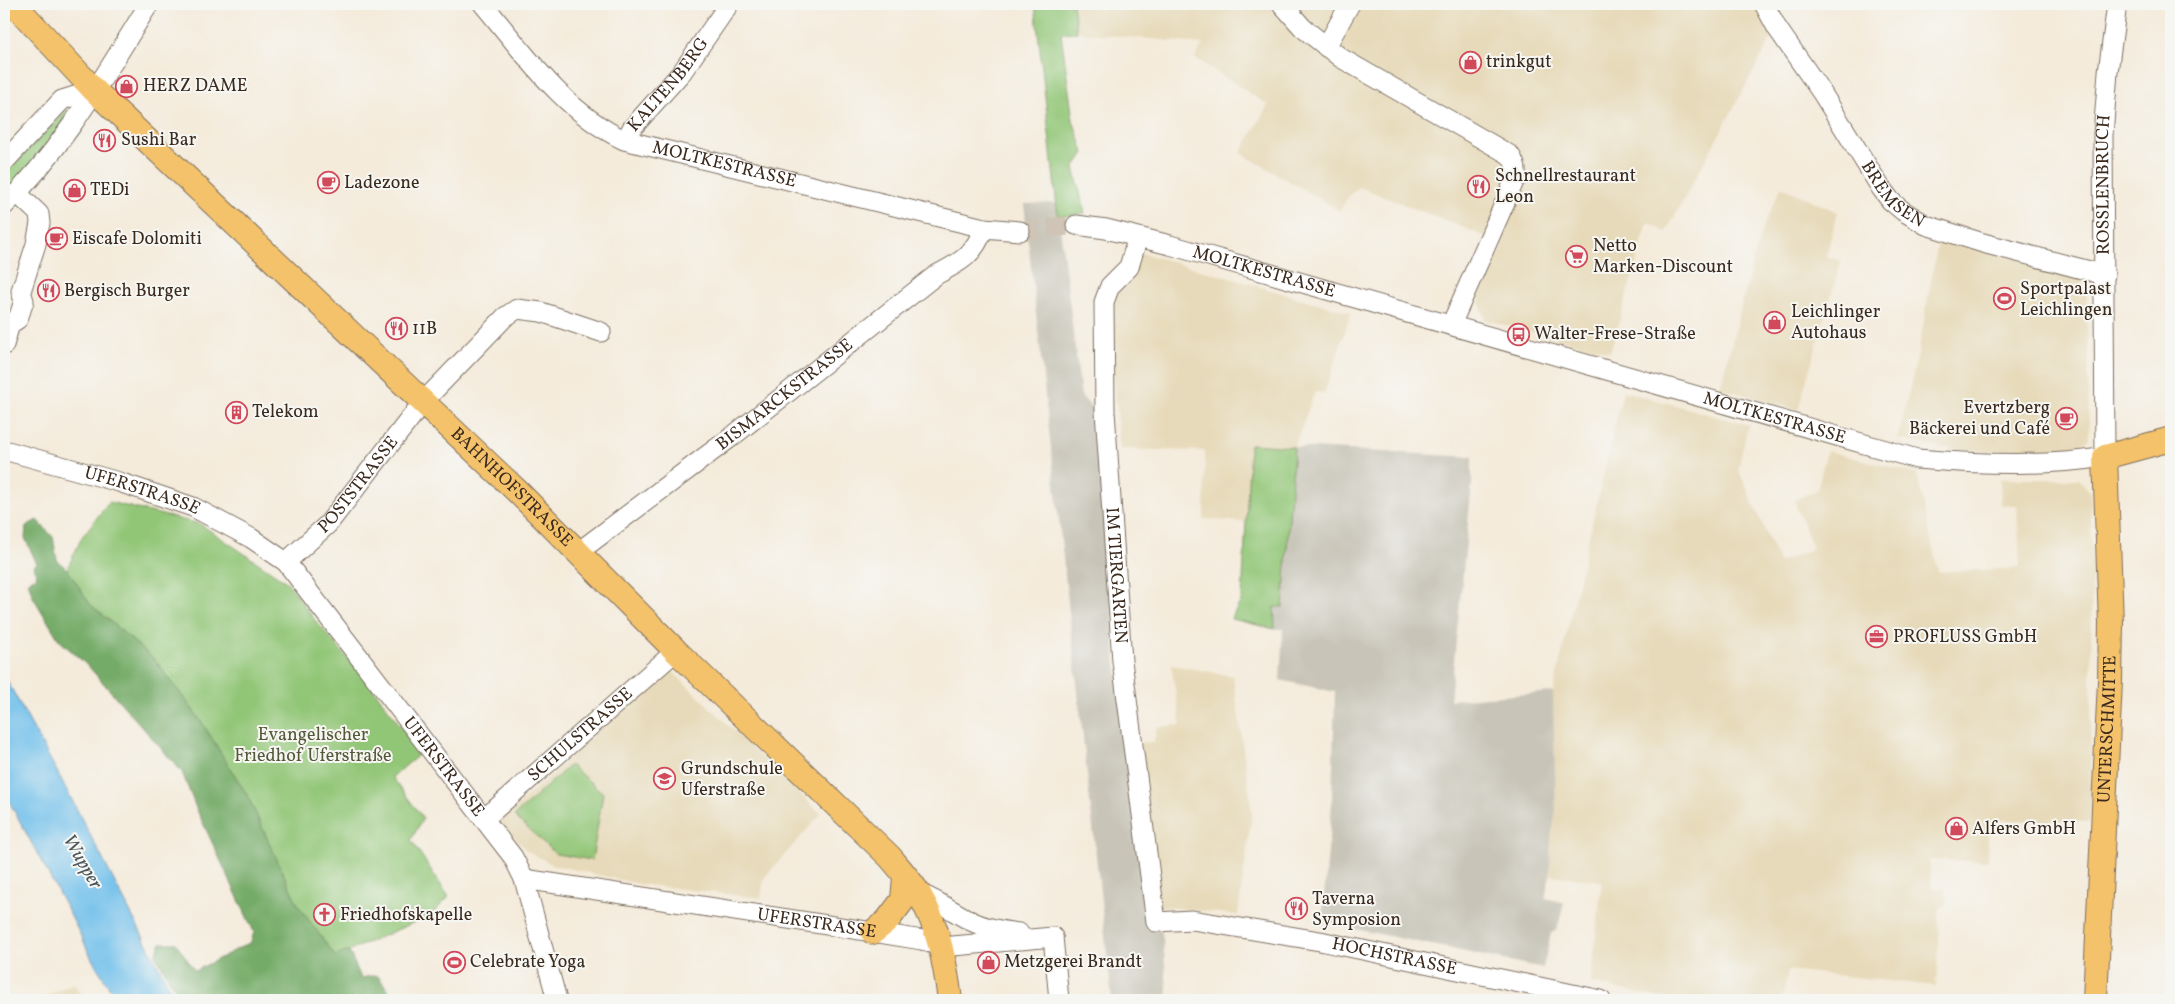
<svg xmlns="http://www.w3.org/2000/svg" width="2175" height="1004" font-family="Vollkorn,serif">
<rect width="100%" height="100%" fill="#f6f6f2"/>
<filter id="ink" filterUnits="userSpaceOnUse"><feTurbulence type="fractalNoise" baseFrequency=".02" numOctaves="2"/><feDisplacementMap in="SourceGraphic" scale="10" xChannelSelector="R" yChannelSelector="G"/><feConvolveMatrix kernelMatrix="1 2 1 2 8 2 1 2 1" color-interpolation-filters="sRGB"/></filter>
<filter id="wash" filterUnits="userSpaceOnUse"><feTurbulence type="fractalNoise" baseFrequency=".0096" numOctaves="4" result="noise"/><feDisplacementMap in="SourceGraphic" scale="20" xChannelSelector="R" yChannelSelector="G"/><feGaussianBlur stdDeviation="1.12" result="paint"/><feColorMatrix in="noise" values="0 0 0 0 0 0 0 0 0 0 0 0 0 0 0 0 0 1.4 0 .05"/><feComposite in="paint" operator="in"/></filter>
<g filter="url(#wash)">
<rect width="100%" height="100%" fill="#f4ebdb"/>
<path fill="#e7daba" d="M 1073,4 L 1758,4 L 1775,32 L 1666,232 L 1648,222 L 1610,352 L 1485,320 L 1478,295 L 1503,246 L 1472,231 L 1359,187 L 1347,198 L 1340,211 L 1241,153 L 1268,105 L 1195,58 L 1203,44 L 1077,32 Z
M 1781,187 L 1838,212 L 1826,256 L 1841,261 L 1798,410 L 1720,388 L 1761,232 Z
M 1939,237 L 2082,275 L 2087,299 L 2089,439 L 2071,449 L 1979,451 L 1935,447 L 1898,439 L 1918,354 Z
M 1142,253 L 1351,313 L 1324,394 L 1315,391 L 1294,447 L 1250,444 L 1246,522 L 1204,519 L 1205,451 L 1120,449 L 1110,322 L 1112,295 Z
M 1623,391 L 1748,425 L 1738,469 L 1779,562 L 1813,549 L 1794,500 L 1817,490 L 1827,451 L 1917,474 L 1938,572 L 2020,568 L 2017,505 L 2001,505 L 2000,479 L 2079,479 L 2090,492 L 2092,569 L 2090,822 L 2001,820 L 1988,824 L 1987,861 L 1929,860 L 1932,889 L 1945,888 L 1947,903 L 1938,909 L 1939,937 L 1936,986 L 1788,970 L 1782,1000 L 1671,1000 L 1591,983 L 1602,881 L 1550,875 L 1551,838 L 1556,810 L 1553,692 Z
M 1171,665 L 1233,676 L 1252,813 L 1238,915 L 1158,906 L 1140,743 L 1154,742 L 1157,727 L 1181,725 Z
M 673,672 L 821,814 L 764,878 L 761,898 L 639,884 L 553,865 L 526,850 L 500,821 L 585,743 L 640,689 Z
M 74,983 L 85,1000 L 38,1000 Z"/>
<path fill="#c8c4b8" d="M 1057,203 L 1081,396 L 1095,411 L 1107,536 L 1116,665 L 1163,940 L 1168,1000 L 1112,1000 L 1024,204 Z
M 1294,447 L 1472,457 L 1472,483 L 1450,700 L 1553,692 L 1556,810 L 1551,838 L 1550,875 L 1545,898 L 1564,903 L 1557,930 L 1551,933 L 1543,968 L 1322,922 L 1332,803 L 1335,692 L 1280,680 L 1283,629 L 1275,629 L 1274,607 L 1283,607 Z"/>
<path fill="#92c677" stroke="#66784a" d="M 1035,4 L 1073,4 L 1077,32 L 1061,33 L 1073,120 L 1084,153 L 1074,168 L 1085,213 L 1058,217 Z
M 73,104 L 78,105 L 63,130 L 4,195 L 4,173 Z
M 1250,444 L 1294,447 L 1283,607 L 1274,607 L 1275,629 L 1231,619 L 1242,599 Z
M 109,502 L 200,524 L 288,583 L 314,619 L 365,678 L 421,753 L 392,777 L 423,818 L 411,840 L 449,897 L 431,915 L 335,957 L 298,905 L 247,795 L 201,721 L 156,661 L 90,604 L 67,569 L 82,537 Z
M 570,765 L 603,793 L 592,860 L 556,854 L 514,816 Z"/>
<path fill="#75ab68" stroke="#586a43" d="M 37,520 L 53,537 L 57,560 L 67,569 L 90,604 L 156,661 L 201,721 L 247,795 L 298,905 L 335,956 L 349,951 L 361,978 L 377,975 L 396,1000 L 182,1000 L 155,955 L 161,943 L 176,943 L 195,971 L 251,942 L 254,932 L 196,808 L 182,772 L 89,667 L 59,640 L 33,597 L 28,581 L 37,577 L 33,566 L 37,564 L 25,538 L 26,526 Z"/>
<path fill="#70bfeb" stroke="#567484" d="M 4,675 L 61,779 L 176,1000 L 117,1000 L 92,959 L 73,920 L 4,792 Z"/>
</g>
<g filter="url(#ink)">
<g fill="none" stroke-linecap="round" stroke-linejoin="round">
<path stroke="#cfc4b5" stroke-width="19" stroke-dasharray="19 9" stroke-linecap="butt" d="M 1020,231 L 1076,225"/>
<defs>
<g id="minor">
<path id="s1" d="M 483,4 C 525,54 563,111 624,140 L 984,228 L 1020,231"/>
<path d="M 1282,4 L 1303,28 L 1341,58 L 1510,155 C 1515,162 1517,169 1516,177 L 1451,325"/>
<path id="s2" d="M 1764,4 L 1777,28 L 1822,93 L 1881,188 L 1891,201 L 1903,211 L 1926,225 L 1983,243 L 2105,275"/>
<path d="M 1326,47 L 1350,4"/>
<path id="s3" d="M 626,140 L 632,128 L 682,72 L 729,4"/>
<path d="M 4,162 L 62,100 L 94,90"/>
<path d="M 4,206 C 64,148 105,74 149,4"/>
<path id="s4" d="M 1076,225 L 1106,229 L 1170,245 L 1917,459 C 1976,464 2046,467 2105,457 L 2103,135 L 2108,72 L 2117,4"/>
<path id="s5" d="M 1138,237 L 1129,267 L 1110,286 L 1104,302 L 1105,411 L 1122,661 L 1156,922 L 1192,920 L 1320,941 L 1601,1000"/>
<path d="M 4,345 L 10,324 L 18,319 L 24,301 L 21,291 L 36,244 L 40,223 L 39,214 L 17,193"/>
<path id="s6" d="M 4,450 L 119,482 L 193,507 L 251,538 L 286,562 L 513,857 L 524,879 L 557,1000"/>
<path id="s7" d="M 577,553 L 734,435 L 936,275 C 961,262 974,255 984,228"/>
<path id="s8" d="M 286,562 L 328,524 L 423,402 L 505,317 L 517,309 L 541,312 L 601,332"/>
<path id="s9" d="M 484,819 L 676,651"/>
<path id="s10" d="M 524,879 L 873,932 L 922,940 L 942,947 L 1053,937"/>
<path d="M 919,893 C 936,900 951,910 967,919 C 983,928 1001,931 1019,933"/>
<path d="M 1053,937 L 1059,1000"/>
</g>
<g id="major">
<path id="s11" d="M 14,4 L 94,90 L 518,492 L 676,651 L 890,857 C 900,869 911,881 919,894 C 939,927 945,963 950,1000"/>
<path d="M 873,932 L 887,921 L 903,900 L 905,876"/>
<path id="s12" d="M 2095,1000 L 2110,681 L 2111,623 L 2105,457 L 2171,439"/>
</g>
</defs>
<use href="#minor" stroke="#7c6e60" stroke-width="21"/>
<use href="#major" stroke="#7c6e60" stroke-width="26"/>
<use href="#minor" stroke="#fff" stroke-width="19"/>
<use href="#major" stroke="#f4c26a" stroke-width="24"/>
</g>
</g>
<defs>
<symbol id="shop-ring" viewBox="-11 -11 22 22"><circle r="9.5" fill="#f6f6f2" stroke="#d1495b" stroke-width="1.5"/><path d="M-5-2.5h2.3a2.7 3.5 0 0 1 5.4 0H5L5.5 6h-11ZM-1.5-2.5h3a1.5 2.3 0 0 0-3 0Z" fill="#d1495b"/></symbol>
<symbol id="restaurant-ring" viewBox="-11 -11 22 22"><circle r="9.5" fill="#f6f6f2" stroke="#d1495b" stroke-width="1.5"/><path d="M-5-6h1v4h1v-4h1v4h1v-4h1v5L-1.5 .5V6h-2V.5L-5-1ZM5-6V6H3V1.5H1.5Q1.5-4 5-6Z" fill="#d1495b"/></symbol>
<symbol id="cafe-ring" viewBox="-11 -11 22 22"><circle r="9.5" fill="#f6f6f2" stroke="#d1495b" stroke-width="1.5"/><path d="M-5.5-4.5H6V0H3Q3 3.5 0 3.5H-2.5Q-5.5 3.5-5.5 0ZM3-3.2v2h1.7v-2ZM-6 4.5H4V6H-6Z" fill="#d1495b"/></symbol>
<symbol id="supermarket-ring" viewBox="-11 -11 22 22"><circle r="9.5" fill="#f6f6f2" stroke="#d1495b" stroke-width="1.5"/><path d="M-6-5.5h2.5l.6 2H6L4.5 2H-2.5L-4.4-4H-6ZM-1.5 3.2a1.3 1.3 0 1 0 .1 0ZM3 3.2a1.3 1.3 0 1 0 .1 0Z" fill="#d1495b"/></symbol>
<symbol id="stadium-ring" viewBox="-11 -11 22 22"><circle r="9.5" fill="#f6f6f2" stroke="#d1495b" stroke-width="1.5"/><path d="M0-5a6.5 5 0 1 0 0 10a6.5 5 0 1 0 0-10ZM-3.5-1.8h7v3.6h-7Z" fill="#d1495b"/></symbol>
<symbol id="bus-ring" viewBox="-11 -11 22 22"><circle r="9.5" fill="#f6f6f2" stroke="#d1495b" stroke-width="1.5"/><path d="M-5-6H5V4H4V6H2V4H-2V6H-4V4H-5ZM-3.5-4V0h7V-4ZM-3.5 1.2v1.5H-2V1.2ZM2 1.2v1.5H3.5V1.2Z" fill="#d1495b"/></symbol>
<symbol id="building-ring" viewBox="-11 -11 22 22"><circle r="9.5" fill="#f6f6f2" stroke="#d1495b" stroke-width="1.5"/><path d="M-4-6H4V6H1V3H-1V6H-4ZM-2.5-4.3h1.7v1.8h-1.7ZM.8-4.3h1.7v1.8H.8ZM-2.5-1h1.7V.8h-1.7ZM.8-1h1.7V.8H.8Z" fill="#d1495b"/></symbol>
<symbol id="office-ring" viewBox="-11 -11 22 22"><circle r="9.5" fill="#f6f6f2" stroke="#d1495b" stroke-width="1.5"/><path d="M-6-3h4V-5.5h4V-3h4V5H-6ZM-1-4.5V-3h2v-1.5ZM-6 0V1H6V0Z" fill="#d1495b"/></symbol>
<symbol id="school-ring" viewBox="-11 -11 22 22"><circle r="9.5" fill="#f6f6f2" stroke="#d1495b" stroke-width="1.5"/><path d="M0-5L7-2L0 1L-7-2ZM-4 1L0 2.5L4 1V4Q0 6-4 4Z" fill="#d1495b"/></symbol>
<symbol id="church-ring" viewBox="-11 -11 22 22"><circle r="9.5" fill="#f6f6f2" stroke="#d1495b" stroke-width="1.5"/><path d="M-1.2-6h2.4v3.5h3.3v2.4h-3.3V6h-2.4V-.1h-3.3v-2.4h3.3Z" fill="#d1495b"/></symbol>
</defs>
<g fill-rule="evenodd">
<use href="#shop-ring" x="1458" y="50" width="25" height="25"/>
<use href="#shop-ring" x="114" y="74" width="25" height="25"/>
<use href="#restaurant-ring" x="92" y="128" width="25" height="25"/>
<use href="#cafe-ring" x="316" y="170" width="25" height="25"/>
<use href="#restaurant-ring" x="1466" y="174" width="25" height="25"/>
<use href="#shop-ring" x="62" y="178" width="25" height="25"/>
<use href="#cafe-ring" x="44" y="226" width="25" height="25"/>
<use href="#supermarket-ring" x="1564" y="244" width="25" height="25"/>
<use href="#restaurant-ring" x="36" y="278" width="25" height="25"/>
<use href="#stadium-ring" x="1992" y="286" width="25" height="25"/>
<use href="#shop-ring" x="1762" y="310" width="25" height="25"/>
<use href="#restaurant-ring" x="384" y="316" width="25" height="25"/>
<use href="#bus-ring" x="1506" y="322" width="25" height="25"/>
<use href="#building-ring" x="224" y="400" width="25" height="25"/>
<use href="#cafe-ring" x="2054" y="406" width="25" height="25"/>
<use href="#office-ring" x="1864" y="624" width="25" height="25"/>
<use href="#school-ring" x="652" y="766" width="25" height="25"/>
<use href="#shop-ring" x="1944" y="816" width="25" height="25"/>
<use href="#restaurant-ring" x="1284" y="896" width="25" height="25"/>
<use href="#church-ring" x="312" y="902" width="25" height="25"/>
<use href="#stadium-ring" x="442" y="950" width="25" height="25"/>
<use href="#shop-ring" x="976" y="950" width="25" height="25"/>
</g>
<g text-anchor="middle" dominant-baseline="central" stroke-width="4" stroke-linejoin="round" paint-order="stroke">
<g font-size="18" fill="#3b2a1e" stroke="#f6f6f2" text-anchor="start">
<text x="1486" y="62">trinkgut</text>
<text x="143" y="86">HERZ DAME</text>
<text x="121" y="140">Sushi Bar</text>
<text x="1495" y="176">Schnellrestaurant<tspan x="1495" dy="21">Leon</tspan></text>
<text x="344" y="183">Ladezone</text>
<text x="90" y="190">TEDi</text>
<text x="72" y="239">Eiscafe Dolomiti</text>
<text x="1593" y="246">Netto<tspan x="1593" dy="21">Marken-Discount</tspan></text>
<text x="2020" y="289">Sportpalast<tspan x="2020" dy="21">Leichlingen</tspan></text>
<text x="64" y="291">Bergisch Burger</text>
<text x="1791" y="312">Leichlinger<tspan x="1791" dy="21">Autohaus</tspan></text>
<text x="412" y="329">11B</text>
<text x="1534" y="334">Walter-Frese-Straße</text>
<text x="2050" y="408" text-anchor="end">Evertzberg<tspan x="2050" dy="21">Bäckerei und Café</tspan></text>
<text x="252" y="412">Telekom</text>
<text x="1893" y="637">PROFLUSS GmbH</text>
<text x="681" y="769">Grundschule<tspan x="681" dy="21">Uferstraße</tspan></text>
<text x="1972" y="829">Alfers GmbH</text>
<text x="1312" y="899">Taverna<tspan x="1312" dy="21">Symposion</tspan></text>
<text x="340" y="915">Friedhofskapelle</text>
<text x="470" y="962">Celebrate Yoga</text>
<text x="1004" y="962">Metzgerei Brandt</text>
</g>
<g font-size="18" fill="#3b2a1e" stroke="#f6f6f2">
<text stroke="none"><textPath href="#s3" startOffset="70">KALTENBERG</textPath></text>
<text stroke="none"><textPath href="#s1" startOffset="301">MOLTKESTRASSE</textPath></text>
<text stroke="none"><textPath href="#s4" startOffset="1334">ROSSLENBRUCH</textPath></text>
<text stroke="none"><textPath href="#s2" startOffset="231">BREMSEN</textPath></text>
<text stroke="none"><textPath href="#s4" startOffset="194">MOLTKESTRASSE</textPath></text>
<text stroke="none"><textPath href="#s7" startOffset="261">BISMARCKSTRASSE</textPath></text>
<text stroke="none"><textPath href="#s4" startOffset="725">MOLTKESTRASSE</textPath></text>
<text stroke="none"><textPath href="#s8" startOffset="106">POSTSTRASSE</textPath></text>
<text stroke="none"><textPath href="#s11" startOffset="694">BAHNHOFSTRASSE</textPath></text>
<text stroke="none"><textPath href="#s6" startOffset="144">UFERSTRASSE</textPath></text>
<text stroke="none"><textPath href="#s5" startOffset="349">IM TIERGARTEN</textPath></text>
<text stroke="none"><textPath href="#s12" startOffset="271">UNTERSCHMITTE</textPath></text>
<text stroke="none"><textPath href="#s9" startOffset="128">SCHULSTRASSE</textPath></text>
<text stroke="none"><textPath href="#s6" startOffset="564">UFERSTRASSE</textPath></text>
<text stroke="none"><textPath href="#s10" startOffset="296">UFERSTRASSE</textPath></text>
<text stroke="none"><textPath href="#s5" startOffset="940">HOCHSTRASSE</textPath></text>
</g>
<g font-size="18" fill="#555939" stroke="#f6f6f2">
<text x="313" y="735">Evangelischer<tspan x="313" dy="21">Friedhof Uferstraße</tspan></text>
</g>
<g font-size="19" font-style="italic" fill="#4b575c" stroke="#f6f6f2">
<text transform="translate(82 862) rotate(60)">Wupper</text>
</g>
</g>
<rect width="2175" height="1004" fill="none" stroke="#f6f6f2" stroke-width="20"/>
</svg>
